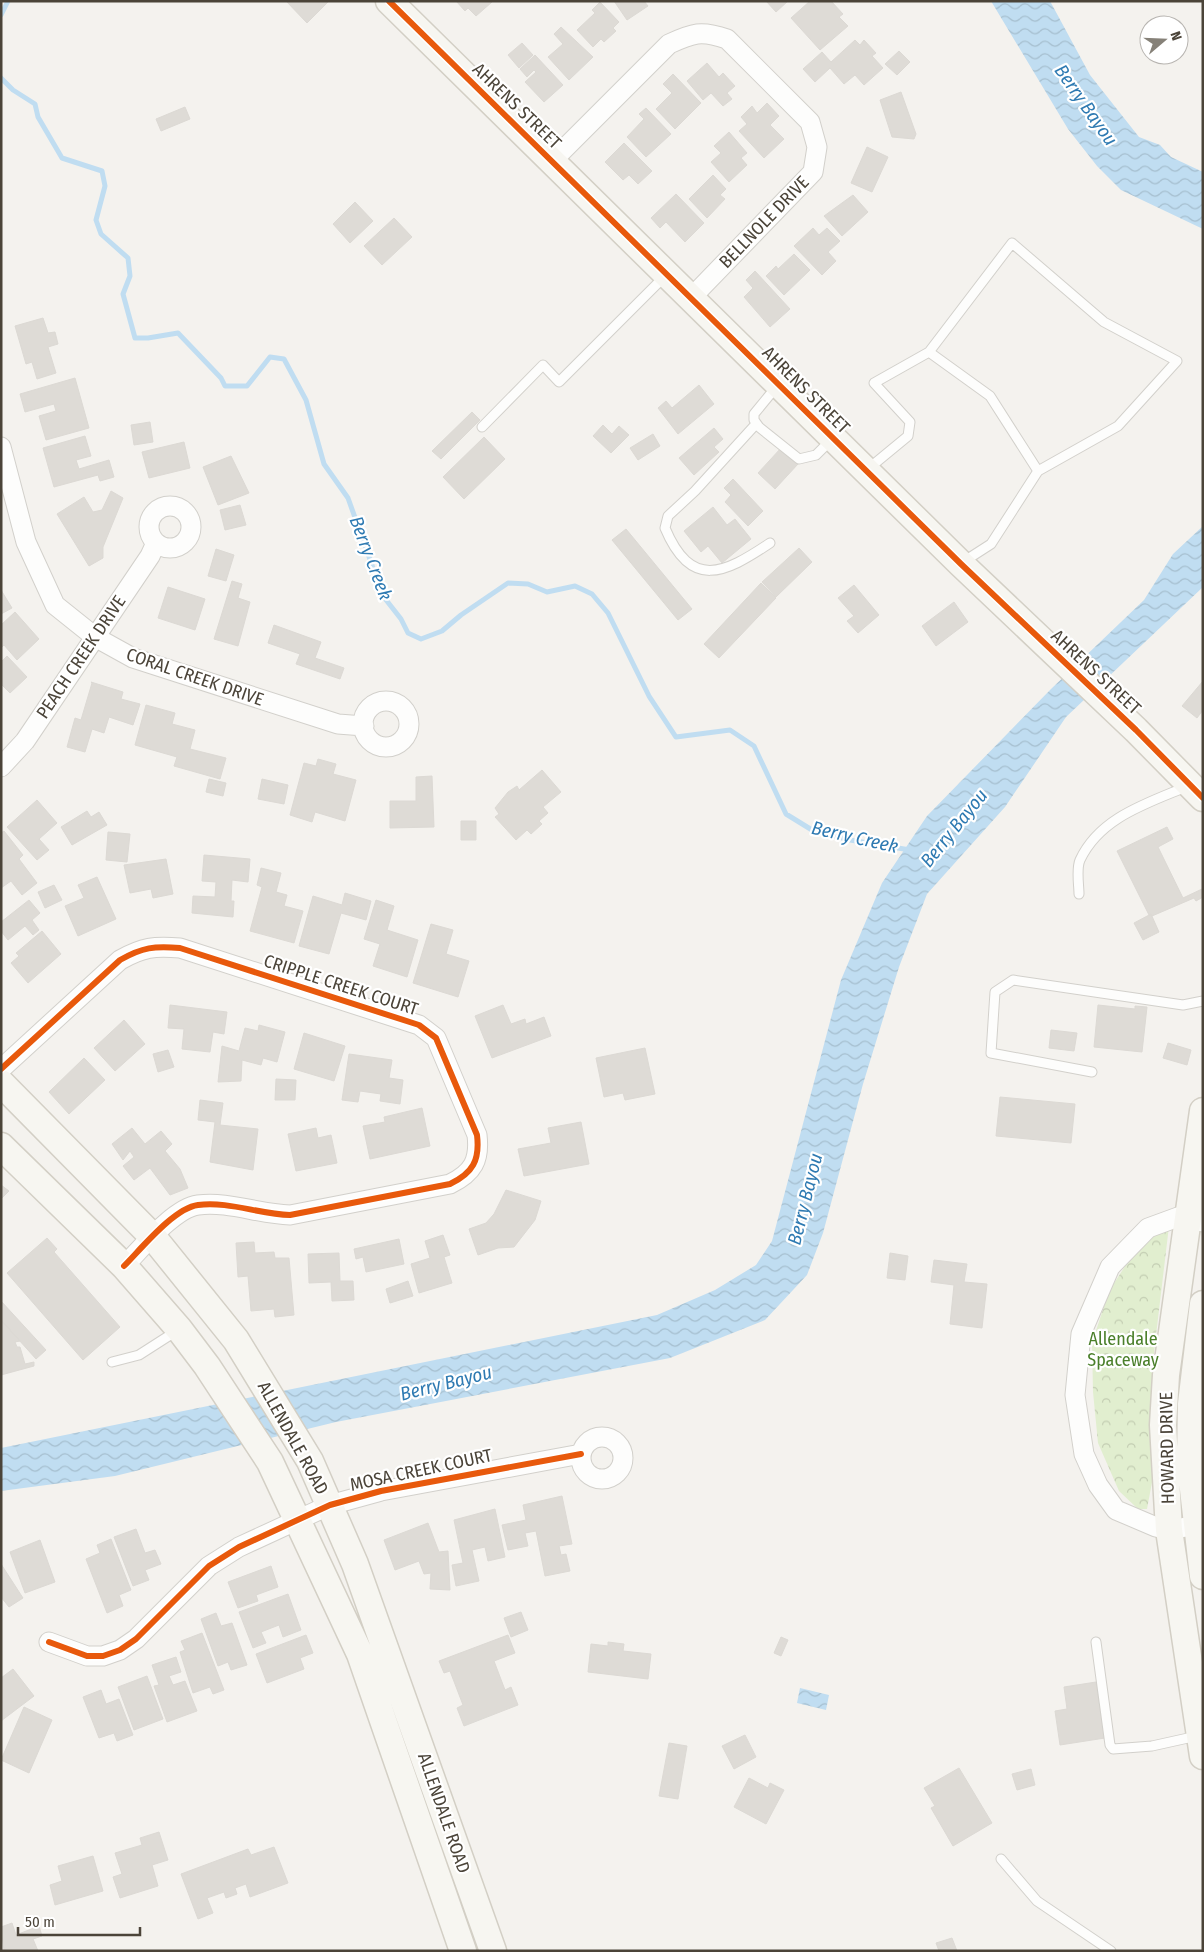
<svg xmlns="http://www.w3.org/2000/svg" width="1204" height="1952" font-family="'Fira Sans Condensed',sans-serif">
<defs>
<pattern id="forest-crowns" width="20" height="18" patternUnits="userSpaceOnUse" patternTransform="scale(1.25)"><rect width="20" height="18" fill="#e1eecf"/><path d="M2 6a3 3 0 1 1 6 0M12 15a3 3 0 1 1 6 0" fill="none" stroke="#c3cdb2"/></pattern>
<pattern id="water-waves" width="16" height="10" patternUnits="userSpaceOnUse" patternTransform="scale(1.25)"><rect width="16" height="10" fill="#c0ddf1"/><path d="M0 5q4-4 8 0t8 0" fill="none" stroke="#a6bfcf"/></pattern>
</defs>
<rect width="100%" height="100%" fill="#f4f2ee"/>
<path fill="url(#forest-crowns)" d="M 1169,1226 L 1152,1369 L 1153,1477 L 1147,1509 L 1138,1509 L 1119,1491 L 1098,1443 L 1093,1392 L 1092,1343 L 1109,1291 L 1131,1257 L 1148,1235 Z"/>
<path fill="url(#water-waves)" d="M 991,1 L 1050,1 L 1090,75 L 1139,137 L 1160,145 L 1171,157 L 1203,172 L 1203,229 L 1121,190 L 1097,166 L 1068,129 Z
M 1203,526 L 1203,587 L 1066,717 L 1005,807 L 927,894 L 899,967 L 863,1084 L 823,1233 L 807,1275 L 765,1320 L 670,1358 L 336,1422 L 115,1476 L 1,1491 L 1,1448 L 657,1315 L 715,1290 L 756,1265 L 772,1241 L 841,980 L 882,883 L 927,816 L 1051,689 L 1144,600 L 1173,554 Z
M 800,1688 L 829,1695 L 826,1710 L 797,1703 Z"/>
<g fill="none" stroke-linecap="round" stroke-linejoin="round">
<path stroke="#c0ddf1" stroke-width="5" d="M 1,15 L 8,1
M 1,78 L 13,90 L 35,104 L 38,117 L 62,158 L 102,171 L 105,186 L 96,220 L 101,234 L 128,258 L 130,276 L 123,294 L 135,338 L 148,338 L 178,333 L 221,378 L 225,386 L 247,386 L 270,357 L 284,359 L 306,400 L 324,464 L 348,498 L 383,596 L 401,619 L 408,633 L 421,639 L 442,631 L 461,615 L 508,583 L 528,584 L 547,592 L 575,586 L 592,594 L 608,613 L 649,696 L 676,737 L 730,730 L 754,746 L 786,814 L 812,830 L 850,840 L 910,850"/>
</g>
<path fill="#dedbd6" stroke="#dcd9d4" d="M 286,1 L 329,1 L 307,23 Z
M 456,1 L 491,1 L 492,2 L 476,16 L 468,8 L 465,11 Z
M 614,1 L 644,1 L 648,6 L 627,20 Z
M 766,1 L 788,1 L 776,12 Z
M 810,1 L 831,1 L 843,14 L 839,17 L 848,26 L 820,50 L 791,18 Z
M 600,2 L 619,22 L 613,28 L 616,31 L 604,42 L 601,39 L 593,47 L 577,30 L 595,13 L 592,10 Z
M 561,27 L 593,57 L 569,80 L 548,57 L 563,44 L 554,34 Z
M 855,40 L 860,45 L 864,40 L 876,53 L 872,56 L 883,68 L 864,85 L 855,75 L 844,84 L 830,68 L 815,82 L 803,69 L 822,52 L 831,62 Z
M 522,43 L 533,55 L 519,68 L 508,55 Z
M 899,51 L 910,62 L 897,75 L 885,64 Z
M 535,55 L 563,85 L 544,102 L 525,82 L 536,72 L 534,70 L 527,77 L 520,69 Z
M 707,63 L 719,77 L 723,73 L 735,86 L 727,93 L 732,99 L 723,106 L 711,93 L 703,100 L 687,81 Z
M 673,74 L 701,103 L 675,129 L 656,109 L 672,93 L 663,84 Z
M 901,92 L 916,134 L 914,139 L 892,137 L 880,100 Z
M 767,103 L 779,116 L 770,125 L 784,139 L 764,158 L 739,131 L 747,124 L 741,117 L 752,106 L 757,113 Z
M 185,107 L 190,119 L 161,131 L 156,119 Z
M 646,108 L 671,134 L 646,157 L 627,137 L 644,119 L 639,114 Z
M 729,132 L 747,153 L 741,158 L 747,165 L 729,182 L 711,162 L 721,153 L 714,146 Z
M 624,143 L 652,171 L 638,184 L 629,175 L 623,180 L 605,162 Z
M 867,147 L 888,157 L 872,192 L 851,183 Z
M 713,175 L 726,189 L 720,195 L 725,199 L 707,218 L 689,199 Z
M 676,194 L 704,223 L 685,242 L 666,222 L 660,228 L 651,218 Z
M 853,195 L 868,212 L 842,236 L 824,216 Z
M 355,202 L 373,221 L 350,243 L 333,224 Z
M 394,218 L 412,237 L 382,265 L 364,246 Z
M 813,228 L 819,235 L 827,228 L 840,241 L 828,252 L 836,261 L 822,275 L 794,246 Z
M 794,254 L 810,270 L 784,295 L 766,276 L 776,266 L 778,269 Z
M 755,271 L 790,309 L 770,327 L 744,297 L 753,288 L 746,280 Z
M 43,318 L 48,333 L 55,332 L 58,344 L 48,347 L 56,373 L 37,379 L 32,362 L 26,364 L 15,326 Z
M 75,378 L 89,428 L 46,440 L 39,416 L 56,411 L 54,404 L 25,412 L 20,394 Z
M 699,385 L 714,404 L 678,434 L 658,408 L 666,401 L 672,408 Z
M 472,412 L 480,420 L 441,459 L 432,451 Z
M 150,422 L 153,442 L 134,445 L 131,425 Z
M 603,425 L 612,434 L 619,426 L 629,435 L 611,453 L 593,436 Z
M 714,428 L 723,439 L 714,447 L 719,452 L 694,475 L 679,458 Z
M 653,434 L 660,446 L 638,460 L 630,448 Z
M 85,436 L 91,456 L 76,460 L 79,469 L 109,460 L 114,477 L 100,481 L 98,475 L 54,487 L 43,448 Z
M 484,437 L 505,459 L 464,499 L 443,477 Z
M 184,442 L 190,468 L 149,478 L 142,452 Z
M 781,448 L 798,464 L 775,489 L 758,473 Z
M 231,456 L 249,493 L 218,505 L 203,467 Z
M 733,479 L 763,511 L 748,526 L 725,502 L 731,495 L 724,488 Z
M 111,491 L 123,498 L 103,547 L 103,558 L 89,566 L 57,514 L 84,497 L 93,512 L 102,510 Z
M 240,505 L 246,525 L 225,530 L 220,510 Z
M 713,507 L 727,525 L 735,519 L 751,539 L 722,563 L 708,546 L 701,552 L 684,531 Z
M 626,529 L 692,609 L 678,620 L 612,540 Z
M 799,548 L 812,562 L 776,597 L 762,582 Z
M 216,549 L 234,555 L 226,581 L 208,576 Z
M 232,581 L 242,584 L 238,598 L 250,602 L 238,646 L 214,639 Z
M 761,583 L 776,598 L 719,658 L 704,644 Z
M 854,585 L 879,615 L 858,633 L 847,621 L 854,616 L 838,598 Z
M 168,587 L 205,599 L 195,630 L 158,618 Z
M 1,590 L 12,608 L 1,614 Z
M 954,602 L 968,622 L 936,646 L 922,626 Z
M 15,612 L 39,639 L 17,660 L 4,645 L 1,648 L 1,625 Z
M 274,625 L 321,642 L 315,658 L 344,668 L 340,679 L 296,664 L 300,654 L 268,643 Z
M 7,656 L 27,677 L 10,693 L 1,684 L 1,662 Z
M 1203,681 L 1203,710 L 1197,718 L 1182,706 Z
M 91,682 L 123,692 L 121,699 L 140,704 L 133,725 L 109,717 L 104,733 L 92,729 L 85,752 L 67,747 L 75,718 L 81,720 L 92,683 Z
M 146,705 L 175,713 L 172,724 L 195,730 L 190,749 L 226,758 L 220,779 L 174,766 L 177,757 L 135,745 Z
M 318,759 L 336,764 L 333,774 L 356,780 L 345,821 L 315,812 L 312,822 L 290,815 L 304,763 L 316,766 Z
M 542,770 L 561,792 L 543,807 L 548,813 L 539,821 L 542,824 L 531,834 L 527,830 L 516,840 L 495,817 L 499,814 L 495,808 L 508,792 L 517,786 L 519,790 Z
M 432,776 L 434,827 L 390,828 L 390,801 L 416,801 L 416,777 Z
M 209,779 L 226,783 L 223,796 L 206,792 Z
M 262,779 L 288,785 L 284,804 L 258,799 Z
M 37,800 L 57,823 L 39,839 L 49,850 L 37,860 L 7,827 Z
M 87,811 L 91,817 L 99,812 L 107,825 L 72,845 L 61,827 Z
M 461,821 L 476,821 L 476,840 L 461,840 Z
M 1167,827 L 1173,839 L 1158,847 L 1183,898 L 1202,889 L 1203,897 L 1196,901 L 1194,898 L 1152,916 L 1149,915 L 1117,851 Z
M 4,831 L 23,855 L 19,859 L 37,883 L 22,895 L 11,881 L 1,888 L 1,833 Z
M 108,832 L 130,834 L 127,862 L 106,860 Z
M 204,855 L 250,859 L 248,882 L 232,880 L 231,901 L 234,901 L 233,917 L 192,913 L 193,896 L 215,897 L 216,882 L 202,881 Z
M 166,859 L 173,894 L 153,898 L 151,889 L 130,893 L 124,865 Z
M 261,868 L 281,873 L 276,892 L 287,895 L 284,906 L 303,911 L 294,943 L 250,931 L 262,887 L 257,885 Z
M 97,877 L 116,919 L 78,936 L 65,906 L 84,898 L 78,885 Z
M 54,885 L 62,900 L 45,908 L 38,892 Z
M 345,893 L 371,901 L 366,920 L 341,913 L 329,954 L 299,946 L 313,896 L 342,905 Z
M 29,900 L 40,913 L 32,920 L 39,930 L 33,935 L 25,926 L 8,940 L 1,931 L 1,922 Z
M 376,900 L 394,906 L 387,930 L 418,940 L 407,977 L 373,966 L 380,944 L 364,939 Z
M 1151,914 L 1159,932 L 1143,940 L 1134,923 Z
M 431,924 L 453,930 L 446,954 L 469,961 L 458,997 L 413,983 Z
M 42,931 L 61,954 L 28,983 L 11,963 L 19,956 L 16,953 Z
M 170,1005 L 227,1012 L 224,1034 L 213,1032 L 210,1052 L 182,1049 L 184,1029 L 168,1028 Z
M 503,1005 L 511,1024 L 525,1019 L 526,1024 L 544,1017 L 551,1036 L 492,1058 L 475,1016 Z
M 1098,1005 L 1135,1009 L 1135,1006 L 1147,1007 L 1142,1052 L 1094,1047 Z
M 124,1020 L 145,1044 L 115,1071 L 94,1048 Z
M 259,1025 L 285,1032 L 277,1062 L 263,1058 L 261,1065 L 242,1060 L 241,1081 L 218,1082 L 222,1046 L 239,1051 L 245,1028 L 258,1031 Z
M 1051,1030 L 1077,1033 L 1074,1051 L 1049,1048 Z
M 304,1033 L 345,1046 L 334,1081 L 294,1069 Z
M 1168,1043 L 1191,1050 L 1187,1065 L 1163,1058 Z
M 645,1048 L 655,1094 L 625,1100 L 623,1093 L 604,1097 L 596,1058 Z
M 168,1050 L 174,1067 L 158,1072 L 153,1054 Z
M 349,1054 L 392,1060 L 389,1078 L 403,1080 L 400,1104 L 380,1101 L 381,1094 L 360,1091 L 358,1102 L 342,1100 Z
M 84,1058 L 105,1080 L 69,1114 L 49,1092 Z
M 276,1079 L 296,1080 L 295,1100 L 275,1100 Z
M 1000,1097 L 1075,1104 L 1071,1143 L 996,1136 Z
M 200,1100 L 223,1103 L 220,1125 L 258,1129 L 253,1170 L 210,1162 L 215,1122 L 198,1120 Z
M 422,1108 L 430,1146 L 370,1159 L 363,1126 L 385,1122 L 384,1117 Z
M 581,1122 L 589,1164 L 524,1176 L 518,1149 L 551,1143 L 548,1128 Z
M 132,1128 L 145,1144 L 161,1131 L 172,1144 L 165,1151 L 180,1169 L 188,1188 L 170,1195 L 150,1168 L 134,1180 L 123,1166 L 134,1157 L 130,1151 L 123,1160 L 112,1144 Z
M 316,1128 L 318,1138 L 331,1135 L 337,1163 L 296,1171 L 288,1134 Z
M 1,1185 L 9,1191 L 1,1199 Z
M 506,1190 L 541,1201 L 535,1220 L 514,1247 L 498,1248 L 478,1255 L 469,1229 L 486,1223 L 494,1214 Z
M 443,1235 L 450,1255 L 444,1257 L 452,1283 L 419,1293 L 411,1264 L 430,1258 L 425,1241 Z
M 47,1238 L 57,1249 L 54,1252 L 120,1327 L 83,1360 L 7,1273 Z
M 399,1239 L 404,1264 L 366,1272 L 363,1257 L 356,1259 L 354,1249 Z
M 254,1242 L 255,1253 L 274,1252 L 275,1258 L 289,1258 L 294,1315 L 275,1317 L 274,1309 L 251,1311 L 248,1276 L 238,1277 L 236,1243 Z
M 339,1253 L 340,1281 L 353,1281 L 354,1300 L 332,1301 L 331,1282 L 309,1283 L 308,1254 Z
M 890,1253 L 908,1256 L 905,1280 L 887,1278 Z
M 934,1260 L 967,1264 L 964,1282 L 987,1284 L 982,1328 L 950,1324 L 954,1285 L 931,1282 Z
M 408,1281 L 413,1296 L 390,1303 L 386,1289 Z
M 1,1301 L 46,1350 L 36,1359 L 1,1320 Z
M 1,1320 L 20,1341 L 15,1342 L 17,1347 L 20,1347 L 25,1364 L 34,1362 L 34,1366 L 1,1375 Z
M 562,1496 L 572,1544 L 559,1546 L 561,1555 L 566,1554 L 570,1571 L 545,1576 L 536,1531 L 525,1533 L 528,1546 L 508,1550 L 502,1525 L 526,1520 L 523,1505 Z
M 495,1509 L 505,1557 L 488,1561 L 485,1547 L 472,1550 L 479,1581 L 456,1586 L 452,1565 L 463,1563 L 454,1520 Z
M 428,1523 L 439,1552 L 448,1551 L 450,1590 L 430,1589 L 431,1573 L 424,1574 L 419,1561 L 395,1570 L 384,1540 Z
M 136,1529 L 145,1553 L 155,1550 L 161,1564 L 145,1570 L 149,1580 L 133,1586 L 114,1537 Z
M 111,1539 L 131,1590 L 119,1595 L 123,1606 L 107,1613 L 86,1559 L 100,1553 L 97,1545 Z
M 40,1540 L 55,1582 L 25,1593 L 10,1552 Z
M 1,1564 L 23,1598 L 9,1607 L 1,1597 Z
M 271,1566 L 278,1587 L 256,1595 L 258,1601 L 238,1608 L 228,1582 Z
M 288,1594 L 301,1630 L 283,1637 L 279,1625 L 261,1632 L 266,1643 L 253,1648 L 239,1612 Z
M 521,1612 L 528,1630 L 511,1637 L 504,1618 Z
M 216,1613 L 221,1626 L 232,1623 L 247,1665 L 231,1670 L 228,1662 L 218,1666 L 201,1619 Z
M 202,1633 L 224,1690 L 213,1694 L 210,1687 L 193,1693 L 180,1652 L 185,1650 L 181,1641 Z
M 306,1635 L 313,1653 L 300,1658 L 304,1669 L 267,1683 L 256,1654 Z
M 508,1635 L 515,1653 L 494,1661 L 505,1690 L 511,1687 L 518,1705 L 464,1726 L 457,1708 L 463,1705 L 450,1671 L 444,1673 L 439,1661 Z
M 781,1637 L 788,1640 L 781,1656 L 774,1653 Z
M 608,1642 L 624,1644 L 623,1651 L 651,1654 L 648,1679 L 588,1672 L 591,1644 L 608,1646 Z
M 176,1657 L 181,1672 L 169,1676 L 173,1685 L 185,1681 L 197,1711 L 167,1722 L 154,1686 L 159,1685 L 152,1665 Z
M 13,1669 L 34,1696 L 1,1721 L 1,1678 Z
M 147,1676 L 163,1719 L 134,1730 L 118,1687 Z
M 1096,1682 L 1105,1738 L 1060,1745 L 1055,1711 L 1067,1709 L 1064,1687 Z
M 101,1690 L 106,1704 L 119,1699 L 133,1735 L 117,1741 L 114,1733 L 99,1738 L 83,1697 Z
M 24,1707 L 52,1720 L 29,1773 L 1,1760 Z
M 745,1735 L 756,1757 L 734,1769 L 722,1746 Z
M 669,1743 L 687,1746 L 678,1799 L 659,1796 Z
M 959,1768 L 992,1823 L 953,1846 L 931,1808 L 935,1806 L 924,1788 Z
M 1031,1769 L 1035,1785 L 1017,1790 L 1012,1774 Z
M 749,1778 L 768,1788 L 770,1783 L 784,1790 L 766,1824 L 734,1807 Z
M 159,1832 L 168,1860 L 152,1865 L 158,1886 L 120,1898 L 113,1877 L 122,1874 L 115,1853 L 142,1845 L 140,1838 Z
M 274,1847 L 288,1883 L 250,1897 L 246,1884 L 235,1888 L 237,1894 L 226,1898 L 224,1892 L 207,1898 L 213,1913 L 198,1919 L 181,1874 L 248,1849 L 251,1855 Z
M 93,1856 L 103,1891 L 55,1905 L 50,1885 L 62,1881 L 58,1866 Z
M 12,1923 L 16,1935 L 39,1926 L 42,1936 L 33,1939 L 38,1951 L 4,1951 L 1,1927 Z
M 952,1938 L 957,1951 L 939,1951 L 936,1943 Z"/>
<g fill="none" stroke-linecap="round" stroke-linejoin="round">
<defs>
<path id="lane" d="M 929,352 L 1012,243 L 1104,322 L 1177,361 L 1118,426 L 1038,471 L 991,544 L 963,562
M 777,386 L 754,414 L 754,420 L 759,427 L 799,459 L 816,455 L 831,440
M 756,424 L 695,491 L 668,516 L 665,528 C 691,590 724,574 770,543
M 482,427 L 543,365 L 559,382 L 665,276
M 868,469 L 908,436 L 910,422 L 874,383 L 929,352 L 990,396 L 1038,471
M 1079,894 C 1079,885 1076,869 1080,860 C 1100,817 1148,803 1188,786
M 1092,1072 L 991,1053 L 995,992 L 1013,980 L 1183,1005 L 1203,1001
M 112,1362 L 139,1355 L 178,1330
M 1096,1642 L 1110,1745 L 1113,1749 L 1152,1746 L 1197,1736
M 1001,1859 L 1037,1901 L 1111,1951"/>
<path id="street" d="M 552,161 L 669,44 C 693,33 701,30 727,39 L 810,122 L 817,147 L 813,172 L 691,298
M 1,447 L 26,542 L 55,605 L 95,637 L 133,658 L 338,724 L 364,726
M149 527a21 21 0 1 1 42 0a21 21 0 1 1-42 0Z
M363 724a23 23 0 1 1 46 0a23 23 0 1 1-46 0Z
M 1,767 L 25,741 L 150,556 L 156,543
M 1,1069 L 120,960 C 143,947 154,946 180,948 L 419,1025 L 436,1038 L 477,1135 C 480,1160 473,1173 450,1184 L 290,1215 C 259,1214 228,1201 198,1205 C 174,1208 141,1249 124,1266
M 1203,1222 L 1187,1216 L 1178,1217 L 1148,1228 L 1110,1267 L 1081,1334 L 1075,1395 L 1084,1454 L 1098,1485 L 1116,1510 L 1156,1527 L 1169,1530 L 1203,1524
M581 1458a21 21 0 1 1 42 0a21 21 0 1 1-42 0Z
M 49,1642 L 87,1656 L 103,1656 L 120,1650 L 136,1639 L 209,1566 L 239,1547 L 330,1505 L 381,1491 L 581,1454"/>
<path id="secondary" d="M 389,1 L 961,564 L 1136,730 L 1203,798
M 1,1083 L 153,1237 L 236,1340 L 310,1461 L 355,1564 L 493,1951
M 1203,1111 L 1166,1375 L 1163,1425 L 1169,1530 L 1203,1756
M 1,1146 L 124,1266 L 179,1329 L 207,1366 L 270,1462 L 360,1654 L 463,1951
M 1203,1304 L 1191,1404 L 1190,1463 L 1203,1576"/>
</defs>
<use href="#lane" stroke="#d2d0cb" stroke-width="11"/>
<use href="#street" stroke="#d2d0cb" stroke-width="21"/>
<use href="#secondary" stroke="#d3cfc5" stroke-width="29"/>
<use href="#lane" stroke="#fdfdfc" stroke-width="9"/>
<use href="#street" stroke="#fdfdfc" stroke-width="19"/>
<use href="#secondary" stroke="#f7f6f1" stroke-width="26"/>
<defs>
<path id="cycleway" d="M 389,1 L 961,564 L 1136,730 L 1203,798
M 1,1069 L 120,960 C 143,947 154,946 180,948 L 419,1025 L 436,1038 L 477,1135 C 480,1160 473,1173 450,1184 L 290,1215 C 259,1214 228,1201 198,1205 C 174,1208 141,1249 124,1266
M 49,1642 L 87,1656 L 103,1656 L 120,1650 L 136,1639 L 209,1566 L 239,1547 L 330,1505 L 381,1491 L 581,1454"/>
</defs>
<use href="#cycleway" stroke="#fff" stroke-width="9"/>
<use href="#cycleway" stroke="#e8590c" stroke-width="6"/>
</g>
<g text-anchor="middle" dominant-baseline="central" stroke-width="4.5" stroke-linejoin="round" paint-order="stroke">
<g font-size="18" fill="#4b4439" stroke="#fff">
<text transform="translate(517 106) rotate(44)">AHRENS STREET</text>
<text transform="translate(764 222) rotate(-46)">BELLNOLE DRIVE</text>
<text transform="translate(806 390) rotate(45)">AHRENS STREET</text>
<text transform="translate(81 657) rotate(-56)">PEACH CREEK DRIVE</text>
<text transform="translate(1096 672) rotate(43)">AHRENS STREET</text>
<text transform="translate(195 677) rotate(19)">CORAL CREEK DRIVE</text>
<text transform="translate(341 985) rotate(18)">CRIPPLE CREEK COURT</text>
<text transform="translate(293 1438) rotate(61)">ALLENDALE ROAD</text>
<text transform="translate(1167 1448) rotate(-91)">HOWARD DRIVE</text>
<text transform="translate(421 1470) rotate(-12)">MOSA CREEK COURT</text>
<text transform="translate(444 1813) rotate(71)">ALLENDALE ROAD</text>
</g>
<g font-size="18" fill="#4a7f2a" stroke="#fff">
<text x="1123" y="1339">Allendale<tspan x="1123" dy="21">Spaceway</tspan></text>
</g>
<g font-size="19" font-style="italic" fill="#2e7ab2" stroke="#fff">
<text transform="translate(1086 105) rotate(55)">Berry Bayou</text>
<text transform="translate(371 558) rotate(69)">Berry Creek</text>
<text transform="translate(954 828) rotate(-51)">Berry Bayou</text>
<text transform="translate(855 837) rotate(13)">Berry Creek</text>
<text transform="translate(805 1199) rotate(-76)">Berry Bayou</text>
<text transform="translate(446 1383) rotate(-14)">Berry Bayou</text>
</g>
</g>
<rect width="1204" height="1952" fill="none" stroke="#4b4439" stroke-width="5"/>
<g transform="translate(1164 40) rotate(71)"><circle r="24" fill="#ffffff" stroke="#b7b4b0"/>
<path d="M0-4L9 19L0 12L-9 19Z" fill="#868178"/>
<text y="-8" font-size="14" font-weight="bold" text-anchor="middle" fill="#4b4439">N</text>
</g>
<path d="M18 1927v8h122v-8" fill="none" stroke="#4b4439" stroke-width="2.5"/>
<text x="25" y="1927" font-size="15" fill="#4b4439" stroke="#ffffff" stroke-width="4" paint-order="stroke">50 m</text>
</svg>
